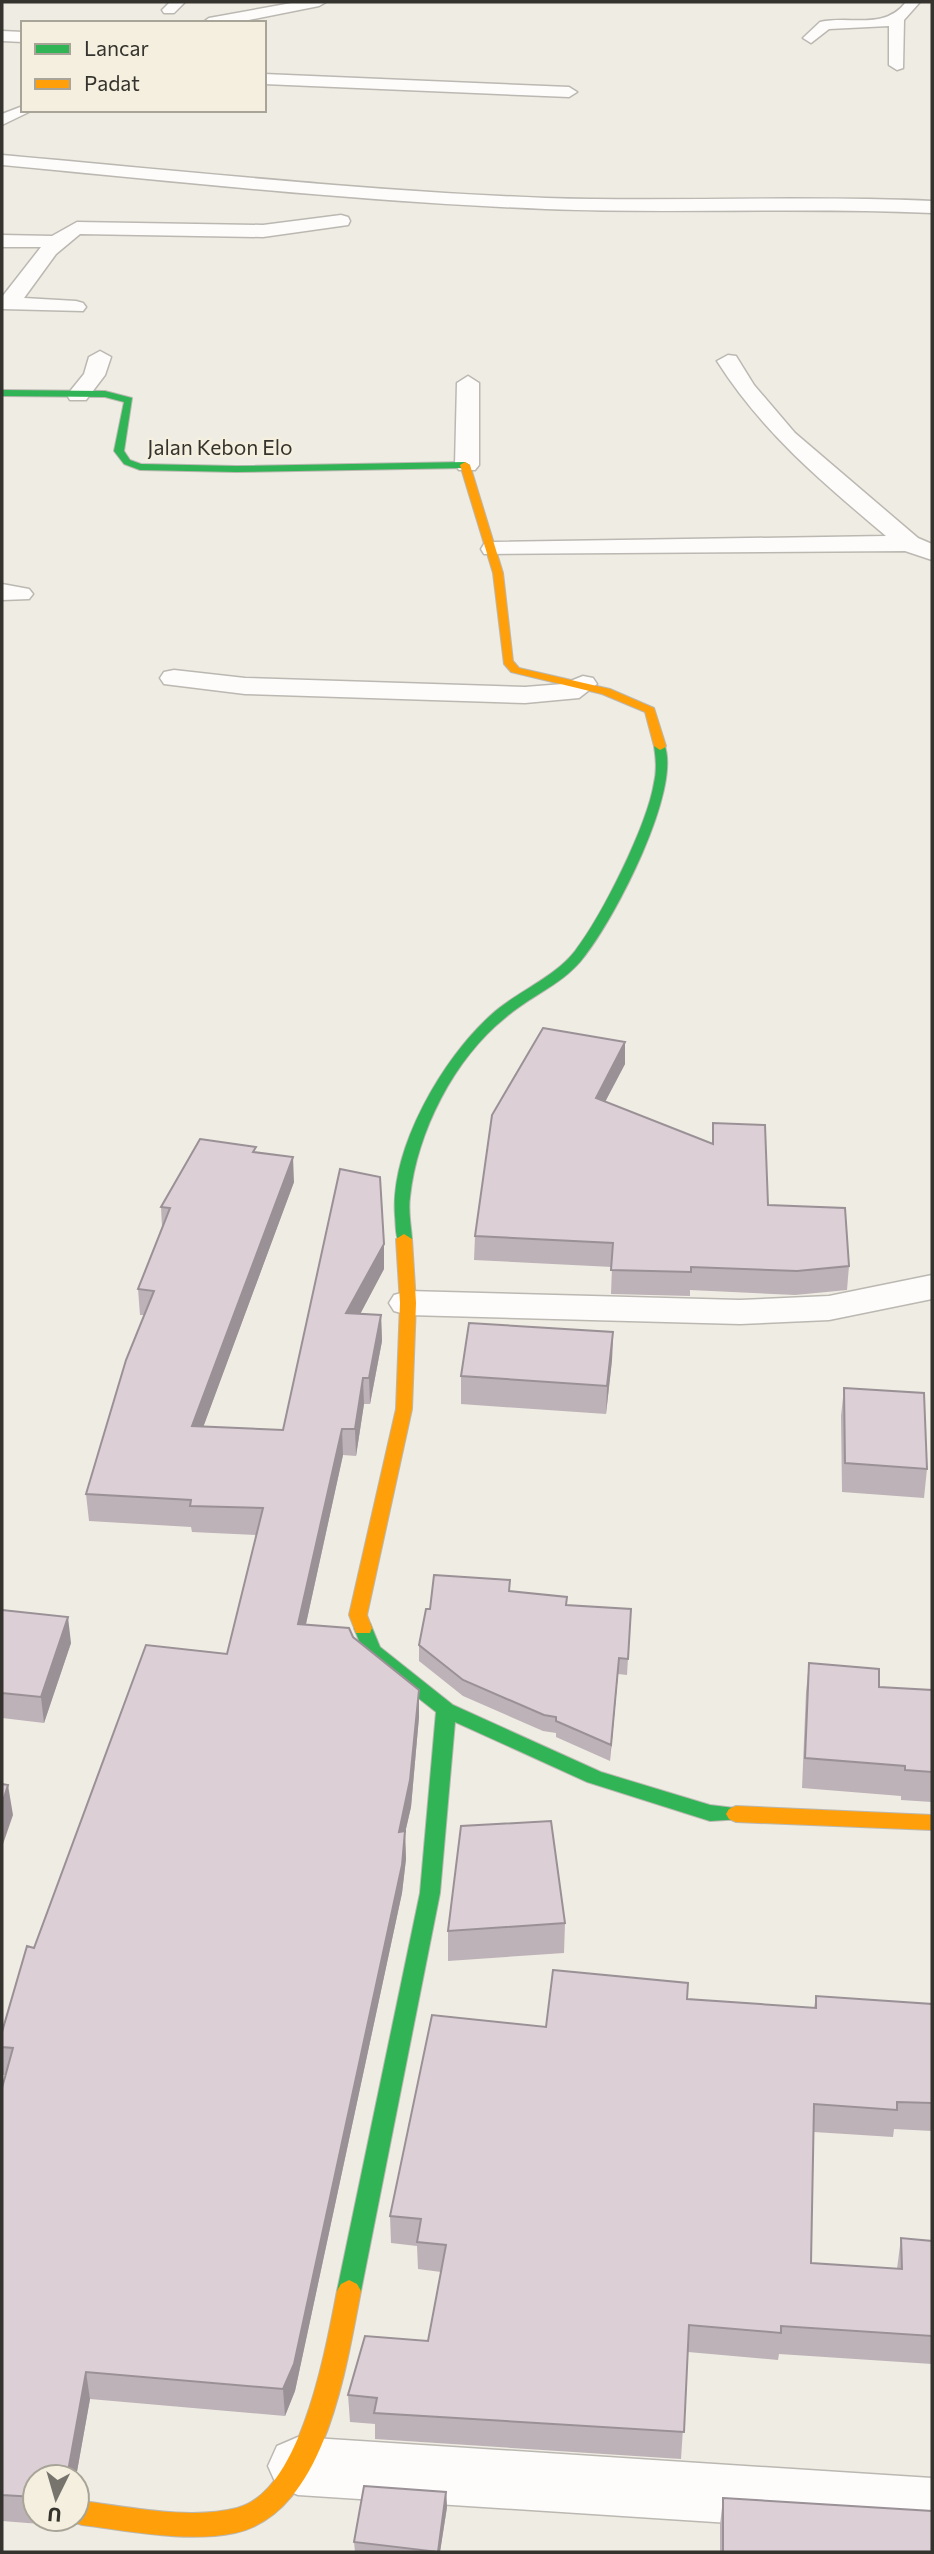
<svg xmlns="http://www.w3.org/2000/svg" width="934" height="2554" font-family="Commissioner,sans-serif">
<rect width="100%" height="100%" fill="#efece3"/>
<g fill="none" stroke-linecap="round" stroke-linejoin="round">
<defs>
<path id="street" d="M 170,2 L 185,2 L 174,13 L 164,13 L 162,10 Z
M 297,2 L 326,2 L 319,6 L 234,23 L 202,23 L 209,18 Z
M 906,2 L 920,2 L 904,20 L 903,68 L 897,70 L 889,65 L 889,26 L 829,29 L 811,43 L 803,38 L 820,22 C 850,15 884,31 906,2 Z
M 2,31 L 23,32 L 23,42 L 2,41 Z
M 264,74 L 569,87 L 577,92 L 569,97 L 264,84 Z
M 23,106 L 23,110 L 33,110 L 2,125 L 2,114 Z
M 2,155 C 183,171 364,191 546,198 C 674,202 803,195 932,201 L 932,213 C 803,207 675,214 546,209 C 364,202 183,182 2,165 Z
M 341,215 L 348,217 L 350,221 L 348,225 L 263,237 L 80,234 L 56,254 L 24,298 L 76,301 L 83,303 L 86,307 L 83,311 L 2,309 L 2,297 L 41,247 L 2,247 L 2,235 L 52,236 L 77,222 L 263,225 Z
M 100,351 L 111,357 L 105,375 L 86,400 L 70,400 L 67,395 L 84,374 L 89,357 Z
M 728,355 L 736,356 L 754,385 L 795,433 L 918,538 L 932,544 L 932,560 L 905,551 L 484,554 L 481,549 L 484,544 L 493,542 L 886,536 C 822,482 762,432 717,361 Z
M 468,376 L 479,383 L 479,465 L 475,470 L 459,470 L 455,465 L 457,383 Z
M 2,584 L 29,589 L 33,594 L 29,599 L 2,600 Z
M 174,670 L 245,678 L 525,687 L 563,684 L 583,676 L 593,678 L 597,684 L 579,698 L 525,703 L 245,694 L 164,684 L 160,678 L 164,672 Z
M 932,1275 L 932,1299 L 829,1320 L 740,1324 L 408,1315 L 394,1311 L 389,1303 L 394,1295 L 408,1291 L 740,1300 L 829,1296 Z
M 298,2437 L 932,2478 L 932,2536 L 298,2495 L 277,2486 L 268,2466 L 277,2446 Z"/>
<path id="fast" d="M 2,390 L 105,391 L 132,398 L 124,451 L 130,460 L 141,464 L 236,466 L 465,462 L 470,465 L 465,468 L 236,472 L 140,470 L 124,464 L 114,451 L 124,402 L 105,397 L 2,396 Z
M 660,742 L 664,744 C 683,788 614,920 584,957 C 564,984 530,996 505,1018 C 454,1059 417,1132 410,1197 C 408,1211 411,1225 412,1239 L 409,1242 L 399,1242 C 395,1235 396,1225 395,1216 C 390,1149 442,1059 491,1015 C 517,991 553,979 575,951 C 602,916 647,826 654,783 C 657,771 656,758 654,746 Z
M 363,1622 L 370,1623 L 380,1647 L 453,1705 L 601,1772 L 710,1805 L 743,1809 L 746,1814 L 743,1819 L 710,1821 L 587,1782 L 455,1722 L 440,1893 L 361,2291 L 357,2298 L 349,2302 L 341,2298 L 337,2291 L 420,1893 L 436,1712 L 365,1656 L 354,1628 L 356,1623 Z"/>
<path id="slow" d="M 465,462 L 470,465 L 503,573 L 513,661 L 519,668 L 610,689 L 654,708 L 666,746 L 664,748 L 660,750 L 654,746 L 645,712 L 602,694 L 511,672 L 504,664 L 493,573 L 460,465 Z
M 404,1234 L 412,1239 L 416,1303 L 412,1409 L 367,1615 L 372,1628 L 370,1633 L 356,1633 L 349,1615 L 396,1409 L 400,1303 L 396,1239 Z
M 736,1806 L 932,1815 L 932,1830 L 736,1822 L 729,1819 L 726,1814 L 729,1809 Z
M 349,2280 L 357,2284 L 361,2291 C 346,2367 326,2513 235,2533 C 186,2543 131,2531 82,2525 L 73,2522 L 72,2519 L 77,2519 L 77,2503 L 82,2501 C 131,2507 189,2520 237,2508 C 302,2491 326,2347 337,2291 L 341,2284 Z"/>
</defs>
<use href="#street" stroke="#bbb8b2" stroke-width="3"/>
<use href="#fast" stroke="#bbb8b2" stroke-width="2"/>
<use href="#slow" stroke="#bbb8b2" stroke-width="2"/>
<use href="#street" fill="#fdfcfb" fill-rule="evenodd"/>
<use href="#fast" fill="#30b455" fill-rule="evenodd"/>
<use href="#slow" fill="#ff9f0a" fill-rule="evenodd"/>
</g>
<path fill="#bdb2b8" d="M 625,1042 L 625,1064 L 605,1102 L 712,1144 L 713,1123 L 768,1205 L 849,1266 L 847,1290 L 795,1295 L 690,1290 L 690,1296 L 611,1294 L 612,1267 L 474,1260 L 475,1236 Z
M 256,1153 L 294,1182 L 203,1427 L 283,1430 L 384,1244 L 384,1269 L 360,1314 L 381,1315 L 382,1341 L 370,1404 L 364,1404 L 356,1456 L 343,1455 L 306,1624 L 353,1637 L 419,1690 L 419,1717 L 411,1807 L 405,1833 L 406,1859 L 402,1893 L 295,2391 L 285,2416 L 90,2399 L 76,2477 L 35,2477 L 35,2519 L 54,2519 L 53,2525 L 2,2521 L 2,2088 L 5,2075 L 2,2075 L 2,2032 L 34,1948 L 227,1654 L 256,1535 L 192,1532 L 191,1527 L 89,1521 L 86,1494 L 144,1315 L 140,1315 L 138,1289 L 162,1227 L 161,1207 Z
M 613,1332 L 612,1360 L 606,1414 L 461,1404 L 461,1376 Z
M 844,1388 L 927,1469 L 924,1498 L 842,1492 L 841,1416 Z
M 510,1592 L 567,1597 L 567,1605 L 631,1609 L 627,1675 L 618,1674 L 610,1761 L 556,1737 L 556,1733 L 543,1731 L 463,1696 L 419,1661 L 419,1645 L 430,1609 Z
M 2,1610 L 71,1643 L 44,1723 L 2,1718 Z
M 809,1663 L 879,1687 L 932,1690 L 932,1802 L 901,1800 L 901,1796 L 802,1788 L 806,1692 Z
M 565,1923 L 564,1953 L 448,1961 L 448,1931 Z
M 816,1996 L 932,2004 L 932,2131 L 894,2129 L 893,2137 L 814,2132 L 811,2263 L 897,2269 L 901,2238 L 932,2241 L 932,2364 L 779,2354 L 778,2360 L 688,2352 L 681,2459 L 375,2439 L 375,2424 L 350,2422 L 348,2395 L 428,2341 L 441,2272 L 418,2269 L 417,2246 L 391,2243 L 390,2216 L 546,2027 L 687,1999 L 814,2008 Z
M 446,2492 L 447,2507 L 440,2552 L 355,2552 L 354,2542 Z
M 723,2498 L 932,2552 L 720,2552 L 720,2525 Z"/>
<path fill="#9a9196" d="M 625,1042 L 625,1064 L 595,1121 L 596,1098 Z
M 293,1157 L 294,1182 L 194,1452 L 192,1426 Z
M 384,1244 L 384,1269 L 347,1339 L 346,1313 Z
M 381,1315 L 382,1341 L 370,1404 L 369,1378 Z
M 613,1332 L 612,1360 L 606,1414 L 607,1386 Z
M 363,1378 L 364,1404 L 356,1456 L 355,1429 Z
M 342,1429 L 343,1455 L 300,1651 L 298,1624 Z
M 68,1617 L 71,1643 L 44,1723 L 41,1697 Z
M 619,1658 L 618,1674 L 610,1761 L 611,1745 Z
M 419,1690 L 419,1717 L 411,1807 L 405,1833 L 406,1859 L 402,1893 L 295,2391 L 285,2416 L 283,2389 L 399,1832 Z
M 8,1785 L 13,1815 L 2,1847 L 2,1804 Z
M 86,2372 L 90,2399 L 76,2477 L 67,2477 Z
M 446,2492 L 447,2507 L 440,2552 L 438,2552 Z"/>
<path fill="#dccfd6" stroke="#9a9196" stroke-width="2" d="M 543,1028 L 625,1042 L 596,1098 L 713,1144 L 713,1123 L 765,1125 L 768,1205 L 845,1208 L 849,1266 L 797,1271 L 691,1267 L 691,1272 L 611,1270 L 613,1243 L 475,1236 L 492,1115 Z
M 200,1139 L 256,1147 L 253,1152 L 293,1157 L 192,1426 L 283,1430 L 340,1169 L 380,1177 L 384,1244 L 346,1313 L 381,1315 L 369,1378 L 363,1378 L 355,1429 L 342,1429 L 298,1624 L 349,1628 L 353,1637 L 419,1690 L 410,1780 L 399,1832 L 405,1831 L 402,1865 L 294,2364 L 283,2389 L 86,2372 L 67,2477 L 35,2477 L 35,2497 L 2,2495 L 2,2088 L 13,2048 L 2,2047 L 2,2032 L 27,1946 L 34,1948 L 146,1645 L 227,1654 L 263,1508 L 190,1506 L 191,1500 L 86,1494 L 126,1360 L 154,1291 L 138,1289 L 170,1208 L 161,1207 Z
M 469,1323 L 613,1332 L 607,1386 L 461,1376 Z
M 844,1388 L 924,1393 L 927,1469 L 845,1463 Z
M 434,1575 L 510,1580 L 509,1591 L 567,1597 L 566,1605 L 631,1609 L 628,1659 L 619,1658 L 611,1745 L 556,1721 L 556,1717 L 544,1715 L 463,1680 L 419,1645 L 426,1609 L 430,1609 Z
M 2,1610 L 68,1617 L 41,1697 L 2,1693 Z
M 809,1663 L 879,1669 L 879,1687 L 932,1690 L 932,1772 L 905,1770 L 905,1766 L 805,1758 Z
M 2,1784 L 8,1785 L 2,1804 Z
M 551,1821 L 565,1923 L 448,1931 L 461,1826 Z
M 553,1970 L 688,1983 L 687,1999 L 816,2008 L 816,1996 L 932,2004 L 932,2103 L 897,2102 L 897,2110 L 814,2104 L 811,2263 L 902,2269 L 901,2238 L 932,2241 L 932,2336 L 781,2326 L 781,2333 L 689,2325 L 684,2432 L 374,2413 L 377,2398 L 348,2395 L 365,2336 L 428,2341 L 446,2245 L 417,2242 L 421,2219 L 390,2216 L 432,2015 L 546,2027 Z
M 364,2486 L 446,2492 L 438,2552 L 354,2542 Z
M 723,2498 L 932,2511 L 932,2552 L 723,2552 Z"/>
<g text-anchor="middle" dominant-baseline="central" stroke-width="5" stroke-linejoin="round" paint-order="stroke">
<g font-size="21" fill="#35332d" stroke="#f4efde">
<text x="220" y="446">Jalan Kebon Elo</text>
</g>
</g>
<rect width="934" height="2554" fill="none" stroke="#35332d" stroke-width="7"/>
<rect x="21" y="21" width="245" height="91" fill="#f4efde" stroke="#a8a497" stroke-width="2"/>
<rect x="35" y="44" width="35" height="10" fill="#30b455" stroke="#a8a497" stroke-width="2"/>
<text x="84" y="56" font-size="21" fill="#35332d">Lancar</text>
<rect x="35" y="79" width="35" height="10" fill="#ff9f0a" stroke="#a8a497" stroke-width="2"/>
<text x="84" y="91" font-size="21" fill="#35332d">Padat</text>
<g transform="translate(56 2498) rotate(185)"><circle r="33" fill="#f4efde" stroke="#a8a497" stroke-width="2"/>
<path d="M0-5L12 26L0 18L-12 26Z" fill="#76746d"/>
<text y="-10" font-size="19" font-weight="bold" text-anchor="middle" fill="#35332d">U</text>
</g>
</svg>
